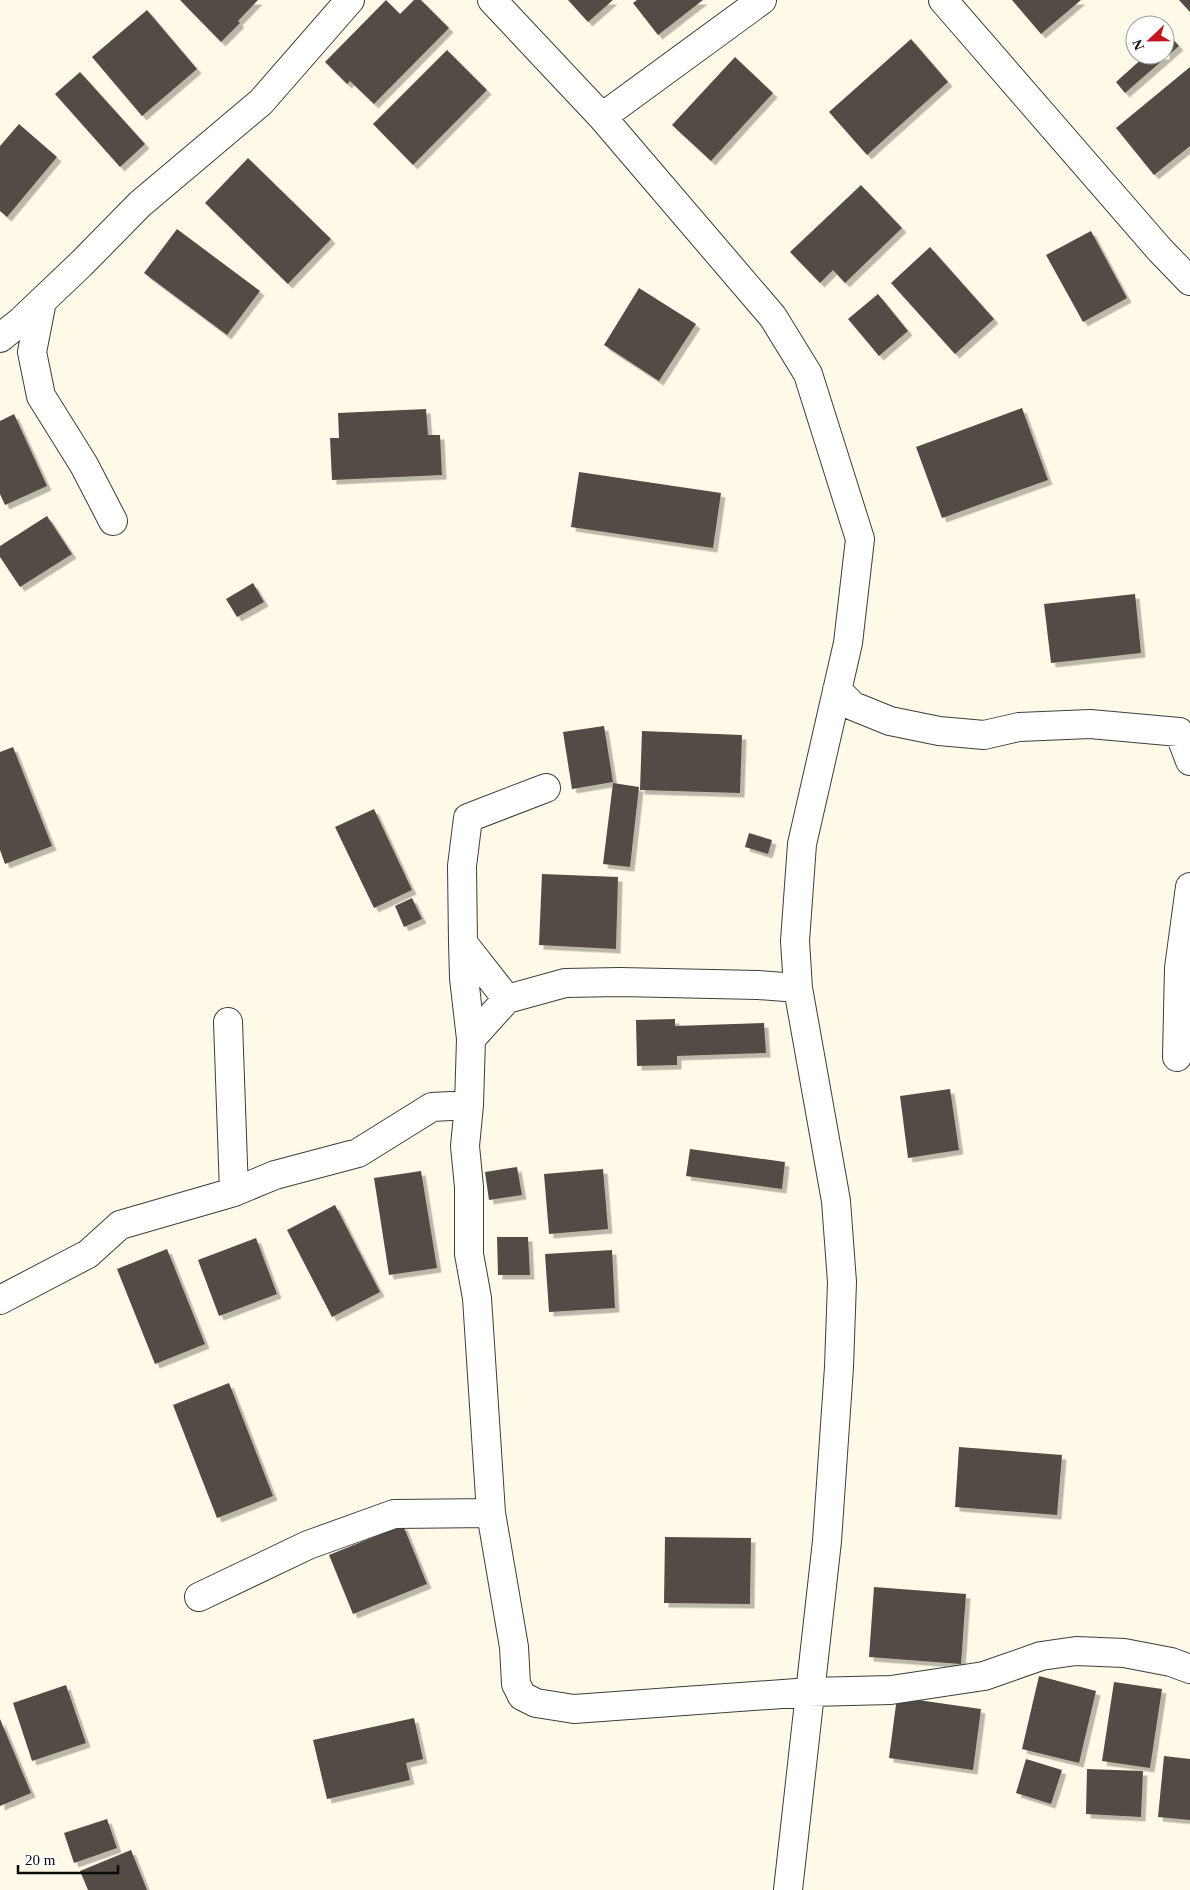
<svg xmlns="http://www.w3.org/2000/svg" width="1190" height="1890" font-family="Georgia,serif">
<defs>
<filter id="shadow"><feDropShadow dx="4.5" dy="4.5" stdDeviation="0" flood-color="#0004"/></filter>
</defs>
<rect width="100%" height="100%" fill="#fffae7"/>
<path fill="#534b45" filter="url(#shadow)" d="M 180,0 L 258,0 L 238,21 L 240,23 L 221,42 Z
M 386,0 L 400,14 L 414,0 L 421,0 L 449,28 L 374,104 L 350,81 L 347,84 L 325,62 Z
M 568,0 L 613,0 L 588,22 Z
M 637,0 L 703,0 L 658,35 L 633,3 Z
M 1012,0 L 1081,0 L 1041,34 Z
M 1179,0 L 1190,0 L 1190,12 Z
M 147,10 L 197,69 L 142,116 L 92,57 Z
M 1169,35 L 1179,46 L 1125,93 L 1116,82 L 1146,55 L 1165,55 L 1165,38 Z
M 911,39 L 948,82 L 867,155 L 829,112 Z
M 447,50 L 487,90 L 413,165 L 373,124 Z
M 735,57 L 773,93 L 711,161 L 672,125 Z
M 1190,67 L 1190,146 L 1154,175 L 1116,128 Z
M 80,72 L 145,144 L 120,167 L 55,94 Z
M 19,124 L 57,157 L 7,217 L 0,211 L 0,146 Z
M 248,158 L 331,239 L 288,284 L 205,203 Z
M 861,185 L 902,228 L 845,283 L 833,270 L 820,283 L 790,252 Z
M 177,229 L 260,291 L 227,335 L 144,273 Z
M 1091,231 L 1127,298 L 1083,322 L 1046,255 Z
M 930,247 L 994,319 L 955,354 L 891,283 Z
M 639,288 L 696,324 L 659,381 L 604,345 Z
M 878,294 L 908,331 L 879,356 L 848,319 Z
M 1022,408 L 1048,480 L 942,518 L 916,447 Z
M 426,409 L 428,435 L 440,435 L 442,475 L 332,480 L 330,438 L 339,438 L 338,413 Z
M 14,414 L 47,486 L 5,505 L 0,494 L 0,421 Z
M 579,472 L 721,493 L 713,548 L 571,527 Z
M 47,516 L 72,554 L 20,587 L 0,557 L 0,546 Z
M 253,583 L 264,602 L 237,617 L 226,599 Z
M 1135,594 L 1141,653 L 1051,663 L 1044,604 Z
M 604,726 L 613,782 L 572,789 L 563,732 Z
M 642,731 L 742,735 L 740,793 L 640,790 Z
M 13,747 L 52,846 L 5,864 L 0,850 L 0,752 Z
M 613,783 L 639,787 L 630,867 L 603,864 Z
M 374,809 L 412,890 L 374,908 L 335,827 Z
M 749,833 L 772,840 L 768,854 L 745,847 Z
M 542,874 L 618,877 L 616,949 L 539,945 Z
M 412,898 L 422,919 L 404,927 L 395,906 Z
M 675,1019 L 675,1026 L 764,1023 L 766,1053 L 677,1056 L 677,1065 L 637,1066 L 636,1020 Z
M 950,1089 L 959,1150 L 908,1158 L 900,1096 Z
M 690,1149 L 785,1162 L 782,1189 L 686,1176 Z
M 517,1167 L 522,1195 L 489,1200 L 485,1172 Z
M 603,1169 L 608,1229 L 549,1234 L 544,1174 Z
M 421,1171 L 437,1268 L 389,1275 L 374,1178 Z
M 335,1205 L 380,1292 L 332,1317 L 287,1230 Z
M 497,1237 L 528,1237 L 530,1275 L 498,1275 Z
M 256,1238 L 277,1294 L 219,1316 L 198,1260 Z
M 167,1249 L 205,1344 L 155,1364 L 117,1269 Z
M 612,1250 L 615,1308 L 549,1312 L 545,1254 Z
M 229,1383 L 273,1496 L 217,1518 L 173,1405 Z
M 959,1447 L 1062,1455 L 1057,1515 L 955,1507 Z
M 403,1525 L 427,1584 L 353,1614 L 329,1555 Z
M 665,1537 L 751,1538 L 750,1604 L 664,1603 Z
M 874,1587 L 966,1594 L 961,1664 L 869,1657 Z
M 1039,1676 L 1096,1691 L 1079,1763 L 1022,1749 Z
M 1114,1682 L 1162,1689 L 1150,1768 L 1102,1761 Z
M 66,1685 L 86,1743 L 32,1761 L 13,1703 Z
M 897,1697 L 981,1709 L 973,1770 L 889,1758 Z
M 414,1718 L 423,1759 L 406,1763 L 410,1780 L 327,1799 L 313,1740 Z
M 0,1719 L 31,1793 L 0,1806 Z
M 1164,1756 L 1190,1759 L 1190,1820 L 1158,1817 Z
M 1026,1759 L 1062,1770 L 1051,1804 L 1016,1793 Z
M 1087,1769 L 1143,1771 L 1141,1817 L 1086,1814 Z
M 107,1819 L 117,1848 L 74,1863 L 64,1833 Z
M 131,1850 L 147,1890 L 88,1890 L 80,1871 Z"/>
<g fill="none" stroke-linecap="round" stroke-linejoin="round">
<defs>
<path id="minor" d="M 492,0 L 602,117 L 773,317 L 808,374 L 860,539 L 848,643 L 802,844 L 795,941 L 798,988 L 836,1201 L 842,1282 L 839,1367 L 827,1541 L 788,1890
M 943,0 L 1160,250 L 1190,281
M 602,117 L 762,0
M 42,301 L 32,352 L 41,396 L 84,465 L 113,521
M 0,338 L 20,322 L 81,264 L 140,204 L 261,102 L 350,0
M 837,690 L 853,706 L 890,721 L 939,731 L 984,735 L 1019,727 L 1090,724 L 1179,732 L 1190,761
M 463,943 L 464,978 L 471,1039
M 507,999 L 463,943 L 462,866 L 468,818 L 546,788
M 228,1022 L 234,1192
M 1177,1057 L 1179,968 L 1190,887
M 469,1105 L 471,1039 L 507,999 L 565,983 L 620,982 L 758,985 L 798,988
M 0,1300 L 88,1254 L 120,1225 L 234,1192 L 275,1175 L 358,1153 L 432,1107 L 469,1105 L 465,1146 L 469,1187 L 469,1254 L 477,1298 L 491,1513 L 514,1647 L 516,1684 L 522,1696 L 536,1703 L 574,1709 L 810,1692 L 891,1690 L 984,1676 L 1041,1656 L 1076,1651 L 1124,1653 L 1171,1662 L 1190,1669
M 199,1597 L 308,1545 L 394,1514 L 491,1513"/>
</defs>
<use href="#minor" stroke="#3d3d3d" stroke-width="30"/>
<use href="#minor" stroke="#fff" stroke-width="28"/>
</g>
<g transform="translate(1150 40) rotate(248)"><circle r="24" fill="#ffffff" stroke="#9d9d9d"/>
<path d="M0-4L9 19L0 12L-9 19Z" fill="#c5171f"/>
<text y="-8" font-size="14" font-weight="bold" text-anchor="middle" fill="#0a0a0a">N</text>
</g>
<path d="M18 1865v8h100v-8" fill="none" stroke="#0a0a0a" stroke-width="2.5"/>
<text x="25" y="1865" font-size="15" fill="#0a0a0a" stroke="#ffffff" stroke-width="4" paint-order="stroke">20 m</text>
</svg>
